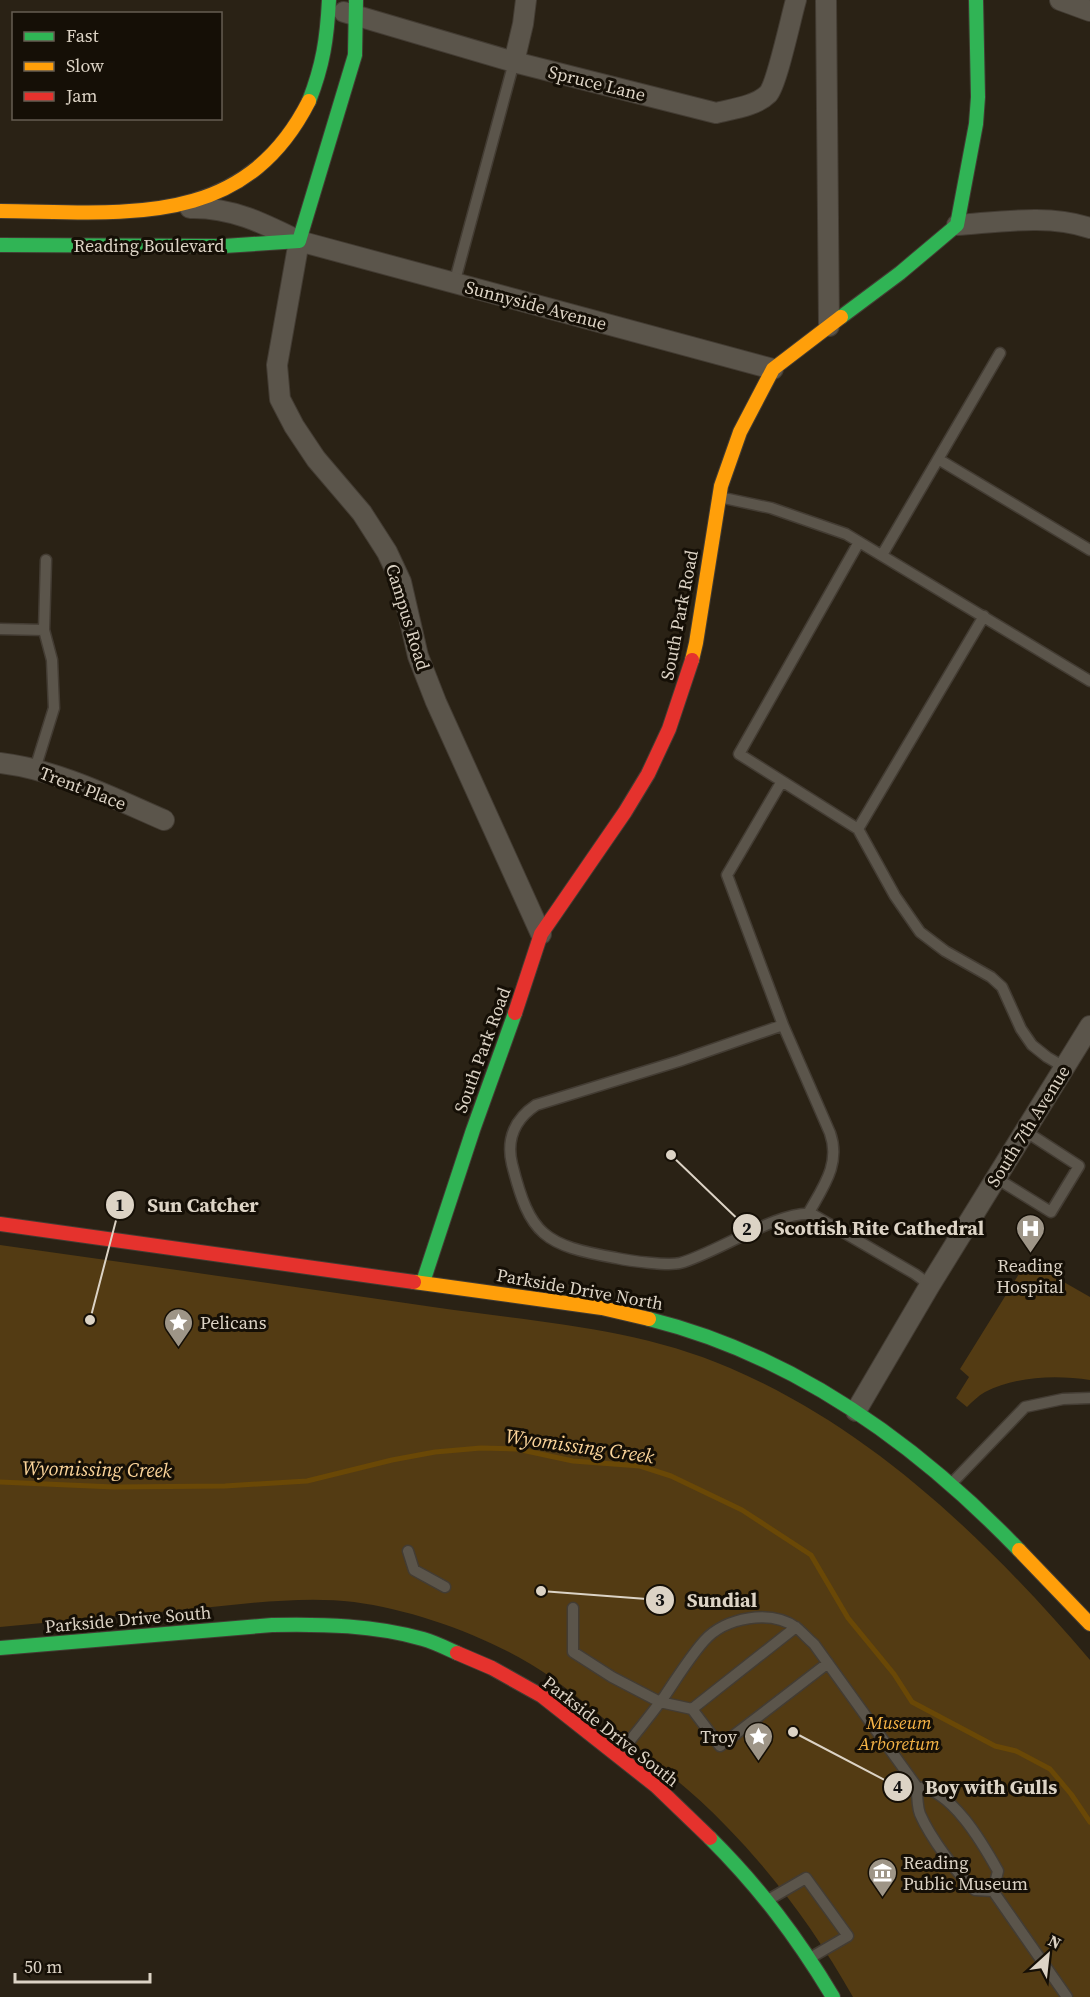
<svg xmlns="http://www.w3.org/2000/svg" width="1090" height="1997" font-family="'Source Serif 4',serif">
<rect width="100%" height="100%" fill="#2a2215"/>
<path fill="#533b13" d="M 0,1245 C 144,1265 289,1286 433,1307 C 534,1322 635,1327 730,1368 C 874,1430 989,1542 1090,1660 L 1090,1997 L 853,1997 C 818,1935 776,1877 726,1826 C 701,1799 671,1776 643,1752 C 614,1727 584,1701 552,1678 C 498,1640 420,1611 354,1602 C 305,1596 252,1603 202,1608 C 135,1614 67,1621 0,1627 Z
M 1027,1261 L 1090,1297 L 1090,1380 C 1056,1375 1017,1376 985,1392 C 978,1396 972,1402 967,1407 L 956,1398 L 969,1377 L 960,1369 Z"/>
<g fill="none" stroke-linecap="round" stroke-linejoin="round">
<path stroke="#6a4806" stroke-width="5" d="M 0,1482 L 114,1487 L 225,1486 L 307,1481 L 392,1460 L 435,1452 L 481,1448 L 517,1449 L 573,1461 L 640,1466 L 671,1476 L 742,1510 L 811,1555 L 848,1618 L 894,1674 L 912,1702 L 995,1746 L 1016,1751 L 1050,1769 L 1071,1794 L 1090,1822"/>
<defs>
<path id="lane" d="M 454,284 L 514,62
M 938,459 L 1090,550
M 719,497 L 771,508 L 846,534 L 1090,681
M 859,542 L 739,754 L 858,829 L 895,896 L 920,932 L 945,951 L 991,977 L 1002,987 L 1021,1029 L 1032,1045 L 1047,1057 L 1064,1067
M 882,555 L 1000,353
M 0,629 L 44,630 L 52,660 L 54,708 L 35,769
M 44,630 L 46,560
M 782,781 L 727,875 L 783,1025 L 679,1061 L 536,1105 C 515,1119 506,1139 512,1164 C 530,1236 544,1245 616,1258 C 630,1261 668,1266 680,1263 C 715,1254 779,1210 812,1214 L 915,1274 L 930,1285
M 858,829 L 984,616
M 783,1025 L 830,1133 C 841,1164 823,1187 808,1214
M 996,1178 L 1051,1212 L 1079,1166 L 1025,1131
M 950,1485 L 1025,1407 L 1063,1399 L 1090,1398
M 408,1551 L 414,1570 L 445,1587
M 573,1608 L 573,1652 L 612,1677 L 660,1702 L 692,1709
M 796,1627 L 692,1709 L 720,1746 L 828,1663
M 618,1755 C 634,1736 649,1717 664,1697 C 677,1678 689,1658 704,1641 C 725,1617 771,1609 797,1628 C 803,1633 808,1639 814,1644 L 917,1787 C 917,1796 917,1806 920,1814 C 930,1837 957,1874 975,1890 L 993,1891
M 917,1787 C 951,1788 983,1844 998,1871 L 993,1891 L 1067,1997
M 768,1900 L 806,1878 L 848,1936 L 810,1958"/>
<path id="street" d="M 826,0 L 829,326
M 1060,0 L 1090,11
M 344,12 L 514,62 L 716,113 C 732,109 756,106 768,94 C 777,84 791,17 796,0
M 514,62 L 523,24 L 526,0
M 190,208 C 231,207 263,223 299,241 L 773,369
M 957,225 C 1001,222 1048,214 1090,228
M 299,241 L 277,365 L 280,399 L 294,426 L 316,459 L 362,513 L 387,552 L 401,582 L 418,656 L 436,702 L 541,934
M 0,763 C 58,770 111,797 164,820
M 856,1411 L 930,1285 L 1090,1026"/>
<path id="fast" d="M 309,101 C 323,65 327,39 329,0
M 0,245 L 224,246 L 299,241 L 355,55 L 356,0
M 841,317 L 900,273 L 957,225 L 976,124 L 978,97 L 976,0
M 423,1282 L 473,1130 L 515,1013
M 649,1319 C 793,1355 917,1444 1019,1550
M 0,1648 L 272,1625 C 323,1624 374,1625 423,1639 C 434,1642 446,1648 457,1653
M 710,1838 C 760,1888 797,1937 833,1997"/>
<path id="slow" d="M 0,211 C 123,212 243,231 309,101
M 692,660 L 696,643 L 721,486 L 740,432 L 773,369 L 841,317
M 414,1282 L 602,1308 L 649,1319
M 1019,1550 L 1090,1624"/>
<path id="jam" d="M 515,1013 L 541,934 L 625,812 L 648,774 L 669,729 L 692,660
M 0,1224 L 414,1282
M 457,1653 L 492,1668 L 542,1696 L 656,1786 L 710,1838"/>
</defs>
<use href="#lane" stroke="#433c33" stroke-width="13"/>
<use href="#street" stroke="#433c33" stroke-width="22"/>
<use href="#fast" stroke="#433c33" stroke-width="16"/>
<use href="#slow" stroke="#433c33" stroke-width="16"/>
<use href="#jam" stroke="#433c33" stroke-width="16"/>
<use href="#lane" stroke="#5b554b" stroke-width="10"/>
<use href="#street" stroke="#5b554b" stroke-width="20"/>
<use href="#fast" stroke="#30b455" stroke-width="14"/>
<use href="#slow" stroke="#ff9f0a" stroke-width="14"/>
<use href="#jam" stroke="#e5322d" stroke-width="14"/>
</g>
<defs>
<symbol id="hospital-pin" viewBox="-11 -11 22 30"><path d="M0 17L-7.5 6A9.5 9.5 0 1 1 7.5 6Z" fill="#9e9587" stroke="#150f06"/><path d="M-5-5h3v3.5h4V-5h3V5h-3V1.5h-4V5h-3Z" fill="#fff"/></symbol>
<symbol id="sight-pin" viewBox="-11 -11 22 30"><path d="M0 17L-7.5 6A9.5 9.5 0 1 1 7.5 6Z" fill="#9e9587" stroke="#150f06"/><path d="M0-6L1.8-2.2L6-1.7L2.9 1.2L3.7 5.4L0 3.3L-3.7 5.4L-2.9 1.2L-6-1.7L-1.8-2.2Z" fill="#fff"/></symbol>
<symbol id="museum-pin" viewBox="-11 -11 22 30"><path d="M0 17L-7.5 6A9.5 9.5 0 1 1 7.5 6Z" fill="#9e9587" stroke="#150f06"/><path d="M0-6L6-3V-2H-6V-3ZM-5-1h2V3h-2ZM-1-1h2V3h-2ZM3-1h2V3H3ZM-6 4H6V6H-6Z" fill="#fff"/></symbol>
</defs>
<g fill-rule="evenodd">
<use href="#hospital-pin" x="1014" y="1212" width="33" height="45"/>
<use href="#sight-pin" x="162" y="1306" width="33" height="45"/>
<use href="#sight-pin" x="742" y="1720" width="33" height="45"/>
<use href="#museum-pin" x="866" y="1856" width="33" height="45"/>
</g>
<g text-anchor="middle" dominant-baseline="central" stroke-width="6" stroke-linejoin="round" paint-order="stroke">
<g font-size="18" fill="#dcd3c5" stroke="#150f06">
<text transform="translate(597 83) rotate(14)">Spruce Lane</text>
<text x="149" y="245">Reading Boulevard</text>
<text transform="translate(536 305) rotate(15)">Sunnyside Avenue</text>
<text transform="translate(679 615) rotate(-79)">South Park Road</text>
<text transform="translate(408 617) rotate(73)">Campus Road</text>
<text transform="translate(83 788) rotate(21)">Trent Place</text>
<text transform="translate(482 1050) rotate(-70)">South Park Road</text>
<text transform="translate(1028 1126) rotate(-58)">South 7th Avenue</text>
<text transform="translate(580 1289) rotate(10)">Parkside Drive North</text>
<text transform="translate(128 1619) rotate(-5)">Parkside Drive South</text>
<text transform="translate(611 1731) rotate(38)">Parkside Drive South</text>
</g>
<g font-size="18" fill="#dcd3c5" stroke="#150f06" text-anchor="start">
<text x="1030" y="1265" text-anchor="middle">Reading<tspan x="1030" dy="21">Hospital</tspan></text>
<text x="200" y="1322">Pelicans</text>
<text x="737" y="1736" text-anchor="end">Troy</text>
<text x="903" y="1862">Reading<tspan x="903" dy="21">Public Museum</tspan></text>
</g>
<g font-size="18" font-style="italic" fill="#f7b547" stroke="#150f06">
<text x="899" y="1722">Museum<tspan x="899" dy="21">Arboretum</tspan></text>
</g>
<g font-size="20" font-style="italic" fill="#fbd49a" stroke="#150f06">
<text transform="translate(580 1446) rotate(8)">Wyomissing Creek</text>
<text transform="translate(97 1469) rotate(1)">Wyomissing Creek</text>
</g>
</g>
<path fill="none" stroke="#dcd3c5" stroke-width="2" d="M90 1320L120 1205M671 1155L747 1228M541 1591L660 1600M793 1732L898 1787"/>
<g fill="#dcd3c5" stroke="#150f06" stroke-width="2">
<circle cx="90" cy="1320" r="6"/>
<circle cx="671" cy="1155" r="6"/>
<circle cx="541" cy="1591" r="6"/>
<circle cx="793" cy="1732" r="6"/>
<circle cx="120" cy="1205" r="15"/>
<circle cx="747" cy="1228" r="15"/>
<circle cx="660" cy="1600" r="15"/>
<circle cx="898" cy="1787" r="15"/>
</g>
<g font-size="18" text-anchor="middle" font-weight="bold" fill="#111">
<text x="120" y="1211">1</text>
<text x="747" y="1235">2</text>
<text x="660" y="1606">3</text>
<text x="898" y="1793">4</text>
</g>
<g font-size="20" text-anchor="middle" font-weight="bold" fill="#dcd3c5" stroke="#150f06" stroke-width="6" stroke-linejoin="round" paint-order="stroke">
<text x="203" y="1212">Sun Catcher</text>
<text x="879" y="1235">Scottish Rite Cathedral</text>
<text x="722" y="1607">Sundial</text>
<text x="991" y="1794">Boy with Gulls</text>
</g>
<rect x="12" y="12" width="210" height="108" fill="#150f06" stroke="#655d52" stroke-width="1.5"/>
<rect x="24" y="32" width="30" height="9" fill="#30b455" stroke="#655d52" stroke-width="1.5"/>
<text x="66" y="42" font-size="18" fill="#dcd3c5">Fast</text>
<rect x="24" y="62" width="30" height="9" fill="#ff9f0a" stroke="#655d52" stroke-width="1.5"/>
<text x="66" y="72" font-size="18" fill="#dcd3c5">Slow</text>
<rect x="24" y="92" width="30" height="9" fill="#e5322d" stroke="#655d52" stroke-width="1.5"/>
<text x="66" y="102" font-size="18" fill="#dcd3c5">Jam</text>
<g transform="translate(1048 1955) rotate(27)" stroke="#150f06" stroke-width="4.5" paint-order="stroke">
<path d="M0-4.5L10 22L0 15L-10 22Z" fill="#dcd3c5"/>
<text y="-9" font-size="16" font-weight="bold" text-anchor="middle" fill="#dcd3c5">N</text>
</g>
<path d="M15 1973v9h135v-9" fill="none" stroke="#dcd3c5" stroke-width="3"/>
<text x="24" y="1973" font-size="18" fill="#dcd3c5" stroke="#150f06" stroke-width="4.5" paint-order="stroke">50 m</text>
</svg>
